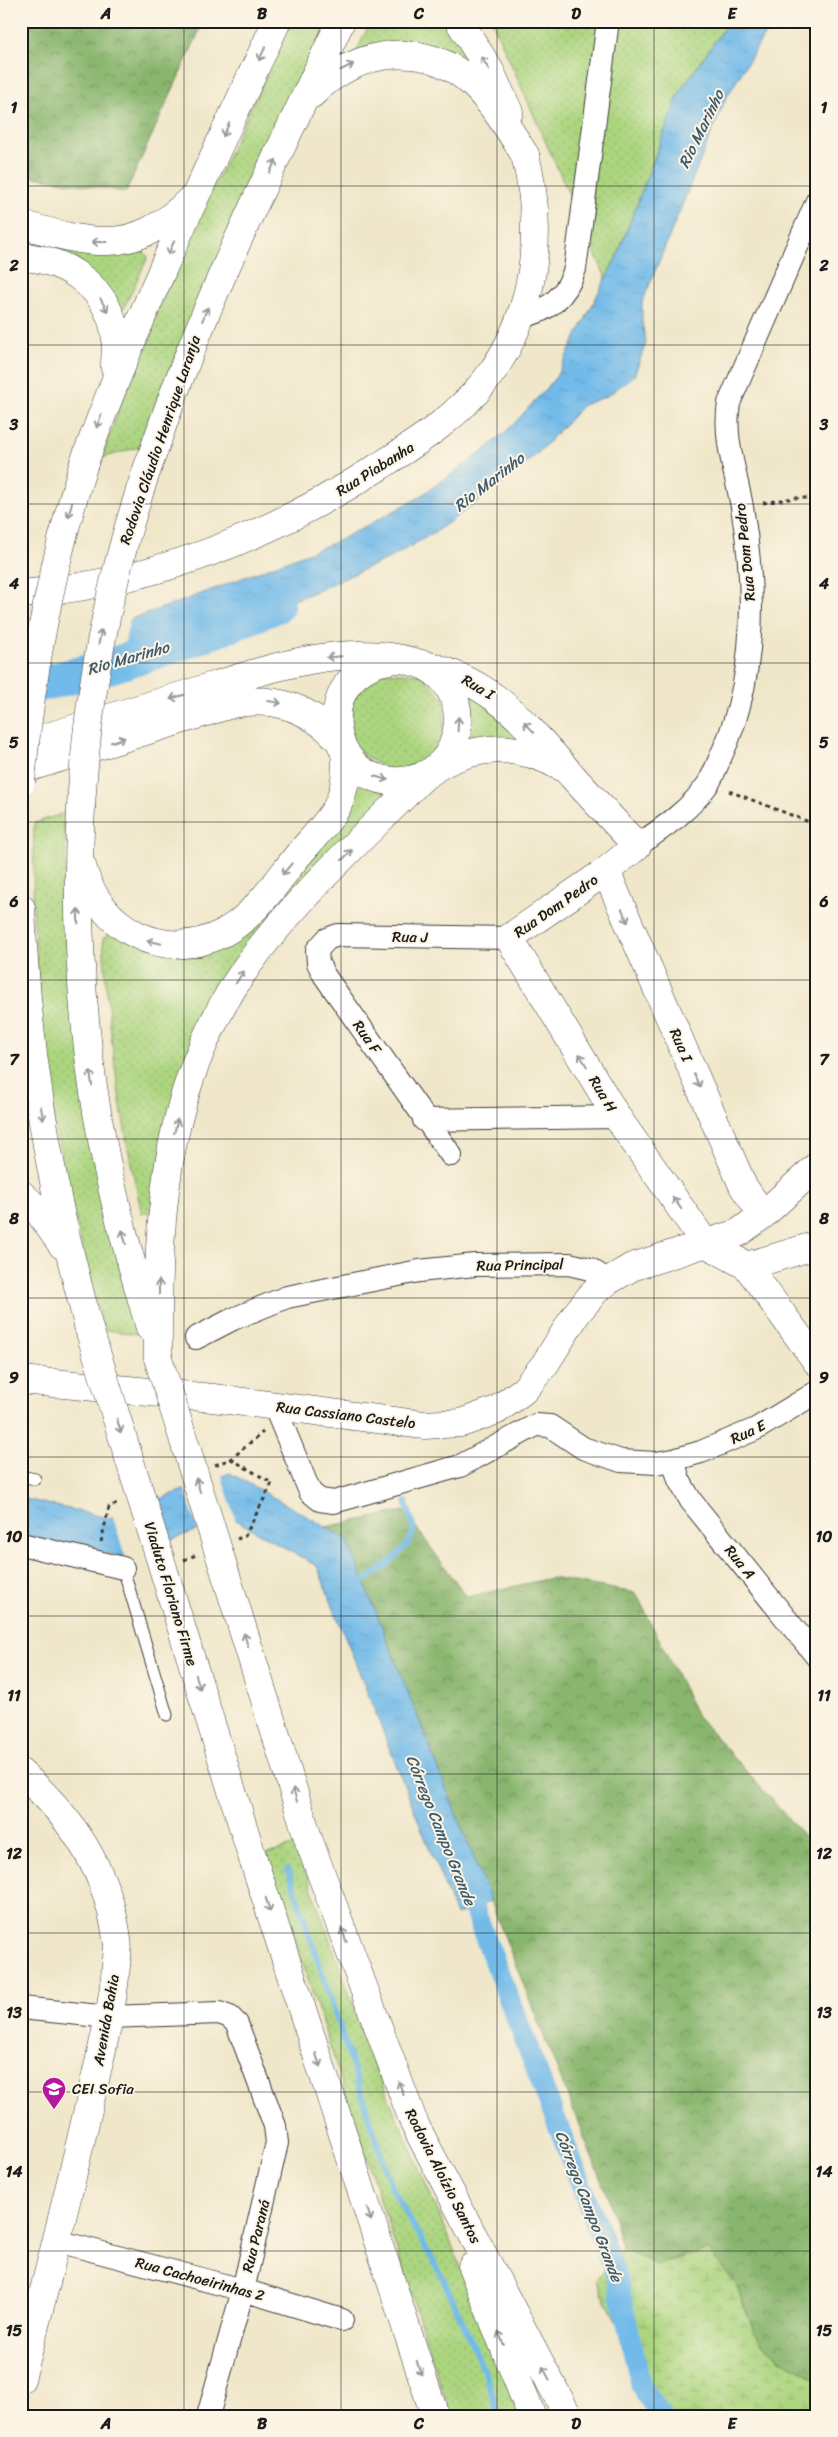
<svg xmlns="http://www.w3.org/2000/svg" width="838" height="2437" font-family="Sriracha,sans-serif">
<defs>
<pattern id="grass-dots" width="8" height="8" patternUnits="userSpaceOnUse" patternTransform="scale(1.25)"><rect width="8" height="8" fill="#acd57f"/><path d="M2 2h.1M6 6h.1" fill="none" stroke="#93b66d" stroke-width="1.8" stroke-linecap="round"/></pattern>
<pattern id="forest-crowns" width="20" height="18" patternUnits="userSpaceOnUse" patternTransform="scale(1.25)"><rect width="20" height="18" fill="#89b66e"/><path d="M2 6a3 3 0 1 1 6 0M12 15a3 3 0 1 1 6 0" fill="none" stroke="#6f935a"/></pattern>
<pattern id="wetland-marsh" width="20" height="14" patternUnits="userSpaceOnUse" patternTransform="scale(1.25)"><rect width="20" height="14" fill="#acd57f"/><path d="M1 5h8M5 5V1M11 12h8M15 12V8" fill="none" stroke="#93b66d"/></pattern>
<pattern id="water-ripples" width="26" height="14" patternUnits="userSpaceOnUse" patternTransform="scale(1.25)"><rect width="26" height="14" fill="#71bae9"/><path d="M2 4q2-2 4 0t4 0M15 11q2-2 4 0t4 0" fill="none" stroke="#619fc7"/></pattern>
</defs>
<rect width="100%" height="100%" fill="#fcf5e5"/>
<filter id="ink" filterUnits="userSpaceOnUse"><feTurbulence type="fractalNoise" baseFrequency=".02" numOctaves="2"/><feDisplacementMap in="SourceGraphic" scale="10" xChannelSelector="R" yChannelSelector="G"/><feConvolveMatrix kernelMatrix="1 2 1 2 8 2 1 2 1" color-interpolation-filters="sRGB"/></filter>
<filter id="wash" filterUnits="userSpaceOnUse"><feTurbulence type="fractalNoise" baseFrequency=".0096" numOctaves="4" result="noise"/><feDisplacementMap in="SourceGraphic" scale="20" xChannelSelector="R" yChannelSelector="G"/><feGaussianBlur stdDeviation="1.12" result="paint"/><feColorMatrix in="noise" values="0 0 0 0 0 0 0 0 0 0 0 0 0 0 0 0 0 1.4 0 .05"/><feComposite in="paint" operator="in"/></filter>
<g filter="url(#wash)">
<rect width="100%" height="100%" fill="#f0e7ca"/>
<path fill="url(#grass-dots)" stroke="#64784e" d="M 292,21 L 330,21 L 175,358 L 139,447 L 102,458 C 151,307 225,165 292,21 Z
M 371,21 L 450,21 L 484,74 L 355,54 Z
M 492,21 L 729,21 L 679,93 L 618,254 L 606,278 Z
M 21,235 C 64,248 96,261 141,249 L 148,257 L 124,308 L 118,309 C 86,267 78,248 21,245 Z
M 378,672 L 421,674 L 444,699 L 444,743 L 431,760 L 389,772 L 353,747 L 348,703 Z
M 474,691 L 527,732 L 519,745 L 468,746 L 471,720 L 467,698 Z
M 361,784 L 390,793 L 252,943 L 154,1210 L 142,1214 C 121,1123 108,1032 103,938 L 112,933 L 193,956 Z
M 65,813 L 66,916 L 122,1277 L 137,1334 L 105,1330 L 91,1286 L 49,1103 L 33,917 L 34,823 Z
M 296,1845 L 378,2074 L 445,2228 L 520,2416 L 451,2416 L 267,1854 Z"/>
<path fill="url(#forest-crowns)" stroke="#526945" d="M 21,21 L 204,21 L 126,192 L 21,175 Z
M 404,1511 L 467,1597 L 551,1578 L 636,1593 L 697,1716 L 817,1851 L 817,2379 L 781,2360 L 763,2345 L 754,2332 L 741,2296 L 688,2254 L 657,2265 L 622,2248 L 610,2203 L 347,1539 L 326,1527 Z"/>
<path fill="url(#wetland-marsh)" stroke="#64784e" d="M 622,2248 L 657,2265 L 708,2250 L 735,2283 L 754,2332 L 763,2345 L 781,2360 L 817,2379 L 817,2416 L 663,2416 L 596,2280 Z"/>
<path fill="url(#water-ripples)" stroke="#466b82" d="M 729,21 L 775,21 L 768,29 L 725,100 L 642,303 L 642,322 L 646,343 L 634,376 L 607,396 L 583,405 L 540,451 L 508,480 L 438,530 L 396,555 L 307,595 L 192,638 L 72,675 L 21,648 L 122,622 L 180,602 L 336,542 L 418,498 L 484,451 L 514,424 L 556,377 L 618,254 L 679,93 Z
M 230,1473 L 347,1539 L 491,1901 L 456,1915 L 317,1566 L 232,1518 L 122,1557 L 21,1535 L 21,1498 L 108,1518 Z"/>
<path fill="#f0e7ca" d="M 130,616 L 121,663 L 21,689 L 21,645 Z
M 221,1473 L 237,1525 L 231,1521 L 199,1533 L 184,1487 Z
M 157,1497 L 171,1543 L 126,1559 L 112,1514 Z"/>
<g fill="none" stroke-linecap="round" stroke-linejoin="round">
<path stroke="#71bae9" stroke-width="6" d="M 358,1584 C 373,1577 411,1548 413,1532 C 414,1523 408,1511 406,1502
M 288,1869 L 393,2190 L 443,2278 L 486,2375 L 499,2416"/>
<path stroke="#71bae9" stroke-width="21" d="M 464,1883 L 616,2275 L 641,2385 L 647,2396 L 662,2416"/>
<path stroke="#71bae9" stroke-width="36" d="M 21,688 C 109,670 195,640 277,605"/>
</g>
</g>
<g filter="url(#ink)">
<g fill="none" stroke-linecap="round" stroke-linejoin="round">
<defs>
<path id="lane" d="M 21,1476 L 35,1479
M 123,1568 L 167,1715"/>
<path id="street" d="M 520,317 C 548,312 566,297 575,269 L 608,21
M 637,846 C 663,828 690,810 708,784 C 713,776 717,765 721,756 C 757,679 756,590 742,507 C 736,472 723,439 729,403 L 817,201
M 424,1120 L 617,1117
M 451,1155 L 324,975 L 318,963 L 317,950 L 327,939 L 338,935 L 509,938
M 196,1338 L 233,1319 L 287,1297 L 419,1271 L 475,1265 L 569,1264 L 590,1269 L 608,1281
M 274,1405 L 310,1492 L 320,1500 L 334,1502 L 460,1466 L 536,1425 L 550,1426 L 583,1448 L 621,1461 L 656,1463 L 673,1460 L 701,1452 L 756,1429 L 817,1392
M 673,1460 L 679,1480 L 691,1501 L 817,1657
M 21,1544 L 123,1568
M 21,2008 L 109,2017 L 219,2013 L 230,2017 L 237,2024 L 275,2126 L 277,2143 L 243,2290 L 208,2416
M 57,2241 L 243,2290 L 342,2320"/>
<path id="secondary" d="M 21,594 C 152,584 270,537 380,466 C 419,441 457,417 486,380 C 536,315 545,233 525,155
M 413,662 C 492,679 522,720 573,777 C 594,800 616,823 637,846 L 606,871 L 509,938 L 617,1117 L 705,1243 L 747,1266 L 817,1362
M 21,745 C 73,729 126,713 178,697 C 251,675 336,640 414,662 C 479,680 469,777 401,781 C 322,786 309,663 400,659
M 437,767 C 477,744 521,743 561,767
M 21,770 L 232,704 C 275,696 309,707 339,740
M 606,871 L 743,1186 L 763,1215
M 747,1266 L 817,1245
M 21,1380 L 213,1398 L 424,1425 L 461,1423 L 497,1410 L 524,1390 L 545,1364 L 577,1313 L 596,1290 L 608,1281 L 632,1267 L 738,1233 L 763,1215 L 817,1166
M 21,1773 C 72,1817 108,1871 117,1939 C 119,1948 117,1957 116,1966 C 113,2006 103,2045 94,2084 C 71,2183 47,2281 21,2379"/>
<path id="primary" d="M 459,21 L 490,71 L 509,112
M 312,94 C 356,49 425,38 473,84 C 494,105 510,131 525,155
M 21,224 C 89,244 133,257 189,201
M 21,257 C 69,259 112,291 116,341 C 116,350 115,359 115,368
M 157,441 C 206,296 276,160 341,21
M 84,463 C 139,311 209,167 277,21
M 81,807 C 75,919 81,1030 102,1140 C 114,1204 132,1266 150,1328
M 82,866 C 98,929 165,964 223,933 C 255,916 277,881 299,854 C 312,839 327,824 337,807 C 346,789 347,771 345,752
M 21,908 C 25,1004 37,1102 57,1197 C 66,1241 78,1285 89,1329
M 21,1194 L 36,1208 L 62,1245
M 158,1358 C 157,1207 164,1071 262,946 C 309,887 372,828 426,774
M 309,1841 L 414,2123 L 568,2416
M 253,1859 L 435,2416
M 472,2267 L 532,2416"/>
</defs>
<use href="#lane" stroke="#3c3a36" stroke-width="13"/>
<use href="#street" stroke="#3c3a36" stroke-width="24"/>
<use href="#secondary" stroke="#3c3a36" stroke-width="29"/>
<use href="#primary" stroke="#3c3a36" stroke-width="29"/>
<path stroke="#3c3a36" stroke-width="3" stroke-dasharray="4 4" stroke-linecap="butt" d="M 763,503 L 794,498 L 817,498
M 729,791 L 817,825
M 21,1151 L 25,1173
M 231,1459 L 272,1483 L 245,1536 L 237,1539
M 215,1465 L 231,1459 L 263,1432
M 101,1542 L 109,1507 L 119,1503
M 184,1560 L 196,1555"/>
<use href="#lane" stroke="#fff" stroke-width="11"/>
<use href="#street" stroke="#fff" stroke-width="22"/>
<use href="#secondary" stroke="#fff" stroke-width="28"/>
<use href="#primary" stroke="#fff" stroke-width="28"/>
<defs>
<path id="primary-bridge" d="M 21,782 C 31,673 51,567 84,463
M 81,807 C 88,681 113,560 157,441
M 89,1329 L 253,1859
M 158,1358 L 309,1841"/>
</defs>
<use href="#primary-bridge" stroke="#3c3a36" stroke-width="29" stroke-linecap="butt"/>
<use href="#primary-bridge" stroke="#fff" stroke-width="28"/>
</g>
<defs><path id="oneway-shaft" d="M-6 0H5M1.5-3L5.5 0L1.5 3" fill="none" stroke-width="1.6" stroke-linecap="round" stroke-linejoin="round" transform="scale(1.25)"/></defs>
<g stroke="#999">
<use href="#oneway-shaft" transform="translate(262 54) rotate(115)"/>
<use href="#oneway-shaft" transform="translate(485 63) rotate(-122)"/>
<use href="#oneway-shaft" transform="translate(347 67) rotate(-26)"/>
<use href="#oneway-shaft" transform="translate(226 130) rotate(115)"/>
<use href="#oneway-shaft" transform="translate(273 166) rotate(-65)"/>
<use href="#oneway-shaft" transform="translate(99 242) rotate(180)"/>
<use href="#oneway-shaft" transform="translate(171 248) rotate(115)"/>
<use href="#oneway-shaft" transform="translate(104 305) rotate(61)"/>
<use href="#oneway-shaft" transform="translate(205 314) rotate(-68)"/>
<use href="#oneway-shaft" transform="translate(99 421) rotate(110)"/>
<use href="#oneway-shaft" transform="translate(70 510) rotate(106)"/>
<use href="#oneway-shaft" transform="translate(100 637) rotate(-79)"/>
<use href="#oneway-shaft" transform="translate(334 657) rotate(175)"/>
<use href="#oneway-shaft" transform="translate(177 697) rotate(163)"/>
<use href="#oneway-shaft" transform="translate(274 702) rotate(9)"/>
<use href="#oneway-shaft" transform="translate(458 724) rotate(-87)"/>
<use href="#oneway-shaft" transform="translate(529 727) rotate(-134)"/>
<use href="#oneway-shaft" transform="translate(118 740) rotate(-17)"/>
<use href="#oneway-shaft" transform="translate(381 778) rotate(16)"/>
<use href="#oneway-shaft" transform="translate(347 855) rotate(-46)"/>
<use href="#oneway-shaft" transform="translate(287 869) rotate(130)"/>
<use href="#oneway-shaft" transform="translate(78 916) rotate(-91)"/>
<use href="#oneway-shaft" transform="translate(625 916) rotate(66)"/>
<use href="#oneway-shaft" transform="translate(154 942) rotate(-167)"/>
<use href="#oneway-shaft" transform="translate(240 977) rotate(-57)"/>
<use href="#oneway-shaft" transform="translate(583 1060) rotate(-121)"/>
<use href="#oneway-shaft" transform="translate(91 1078) rotate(-98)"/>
<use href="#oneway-shaft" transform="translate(697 1081) rotate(66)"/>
<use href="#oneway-shaft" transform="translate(42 1113) rotate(80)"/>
<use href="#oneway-shaft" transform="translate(176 1126) rotate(-75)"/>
<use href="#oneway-shaft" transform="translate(677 1203) rotate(-125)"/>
<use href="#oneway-shaft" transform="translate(124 1237) rotate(-105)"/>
<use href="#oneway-shaft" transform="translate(159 1287) rotate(-90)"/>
<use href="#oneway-shaft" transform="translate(119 1426) rotate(73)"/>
<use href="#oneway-shaft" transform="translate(198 1485) rotate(-107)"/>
<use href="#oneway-shaft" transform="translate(246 1640) rotate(-107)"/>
<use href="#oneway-shaft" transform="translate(198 1682) rotate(73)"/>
<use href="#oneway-shaft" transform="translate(295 1795) rotate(-107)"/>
<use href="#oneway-shaft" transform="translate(268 1905) rotate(72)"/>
<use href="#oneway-shaft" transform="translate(344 1935) rotate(-110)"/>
<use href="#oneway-shaft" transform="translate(318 2060) rotate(72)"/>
<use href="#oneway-shaft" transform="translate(401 2088) rotate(-110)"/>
<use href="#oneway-shaft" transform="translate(369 2214) rotate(72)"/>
<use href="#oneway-shaft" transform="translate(501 2338) rotate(-112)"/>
<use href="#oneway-shaft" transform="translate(419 2368) rotate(72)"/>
<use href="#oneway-shaft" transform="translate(546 2373) rotate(-118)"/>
</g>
</g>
<path fill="none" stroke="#1c1c1c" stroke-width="1" stroke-opacity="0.55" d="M 184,21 L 184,2416M 341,21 L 341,2416M 497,21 L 497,2416M 654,21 L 654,2416M 21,186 L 817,186M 21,345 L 817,345M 21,504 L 817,504M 21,663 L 817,663M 21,822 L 817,822M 21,980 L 817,980M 21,1139 L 817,1139M 21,1298 L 817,1298M 21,1457 L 817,1457M 21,1616 L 817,1616M 21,1774 L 817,1774M 21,1933 L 817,1933M 21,2092 L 817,2092M 21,2251 L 817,2251"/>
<defs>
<symbol id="school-pin" viewBox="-11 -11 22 30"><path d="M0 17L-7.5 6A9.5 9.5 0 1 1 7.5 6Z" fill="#b5179e" stroke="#fcf5e5"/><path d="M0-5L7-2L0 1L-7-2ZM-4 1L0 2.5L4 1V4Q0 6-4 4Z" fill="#fff"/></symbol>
</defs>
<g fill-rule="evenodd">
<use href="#school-pin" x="40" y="2075" width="28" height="38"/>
</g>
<g text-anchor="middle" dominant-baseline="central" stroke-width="4" stroke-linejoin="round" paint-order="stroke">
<g font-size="15" fill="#1c1c1c" stroke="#fcf5e5">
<text transform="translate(160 440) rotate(-71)">Rodovia Cláudio Henrique Laranja</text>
<text transform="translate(375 469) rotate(-32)">Rua Piabanha</text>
<text transform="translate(745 552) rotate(-96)">Rua Dom Pedro</text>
<text transform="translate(478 687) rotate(31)">Rua I</text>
<text transform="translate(556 906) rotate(-35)">Rua Dom Pedro</text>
<text transform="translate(410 937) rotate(1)">Rua J</text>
<text transform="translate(367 1037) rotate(55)">Rua F</text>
<text transform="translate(681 1045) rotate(66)">Rua I</text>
<text transform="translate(603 1094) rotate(59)">Rua H</text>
<text transform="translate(520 1265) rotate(-1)">Rua Principal</text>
<text transform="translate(346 1415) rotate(7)">Rua Cassiano Castelo</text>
<text transform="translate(748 1432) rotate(-25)">Rua E</text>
<text transform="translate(740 1562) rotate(51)">Rua A</text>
<text transform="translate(171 1594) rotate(73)">Viaduto Floriano Firme</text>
<text transform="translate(106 2020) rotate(-80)">Avenida Bahia</text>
<text transform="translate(443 2176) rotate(63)">Rodovia Aloízio Santos</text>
<text transform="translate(256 2236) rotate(-76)">Rua Paraná</text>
<text transform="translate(200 2279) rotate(15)">Rua Cachoeirinhas 2</text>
</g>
<g font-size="15" fill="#1c1c1c" stroke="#fcf5e5" text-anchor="start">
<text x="72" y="2089">CEI Sofia</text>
</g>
<g font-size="16" font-style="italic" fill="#3e5b6e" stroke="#fcf5e5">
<text transform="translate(701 129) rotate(-64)">Rio Marinho</text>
<text transform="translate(489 482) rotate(-38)">Rio Marinho</text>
<text transform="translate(128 658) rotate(-16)">Rio Marinho</text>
<text transform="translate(441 1830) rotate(68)">Córrego Campo Grande</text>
<text transform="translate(589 2206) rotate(69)">Córrego Campo Grande</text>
</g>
</g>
<rect width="838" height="2437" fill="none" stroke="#fcf5e5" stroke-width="55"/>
<rect x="28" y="28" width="782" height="2382" fill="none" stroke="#1c1c1c" stroke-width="2"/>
<g font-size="16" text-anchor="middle" font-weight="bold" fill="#1c1c1c">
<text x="106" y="19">A</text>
<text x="262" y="19">B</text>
<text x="419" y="19">C</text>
<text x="576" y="19">D</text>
<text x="732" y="19">E</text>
<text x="14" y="113">1</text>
<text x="824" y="113">1</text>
<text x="14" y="271">2</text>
<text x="824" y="271">2</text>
<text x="14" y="430">3</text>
<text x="824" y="430">3</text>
<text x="14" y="589">4</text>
<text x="824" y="589">4</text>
<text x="14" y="748">5</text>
<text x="824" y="748">5</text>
<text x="14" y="907">6</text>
<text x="824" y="907">6</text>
<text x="14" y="1065">7</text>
<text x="824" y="1065">7</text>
<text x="14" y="1224">8</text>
<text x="824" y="1224">8</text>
<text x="14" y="1383">9</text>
<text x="824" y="1383">9</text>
<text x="14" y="1542">10</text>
<text x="824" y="1542">10</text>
<text x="14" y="1701">11</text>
<text x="824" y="1701">11</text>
<text x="14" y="1859">12</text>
<text x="824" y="1859">12</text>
<text x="14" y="2018">13</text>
<text x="824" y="2018">13</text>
<text x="14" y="2177">14</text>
<text x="824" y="2177">14</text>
<text x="14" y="2336">15</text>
<text x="824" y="2336">15</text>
<text x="106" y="2429">A</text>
<text x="262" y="2429">B</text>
<text x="419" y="2429">C</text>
<text x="576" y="2429">D</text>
<text x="732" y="2429">E</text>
</g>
</svg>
